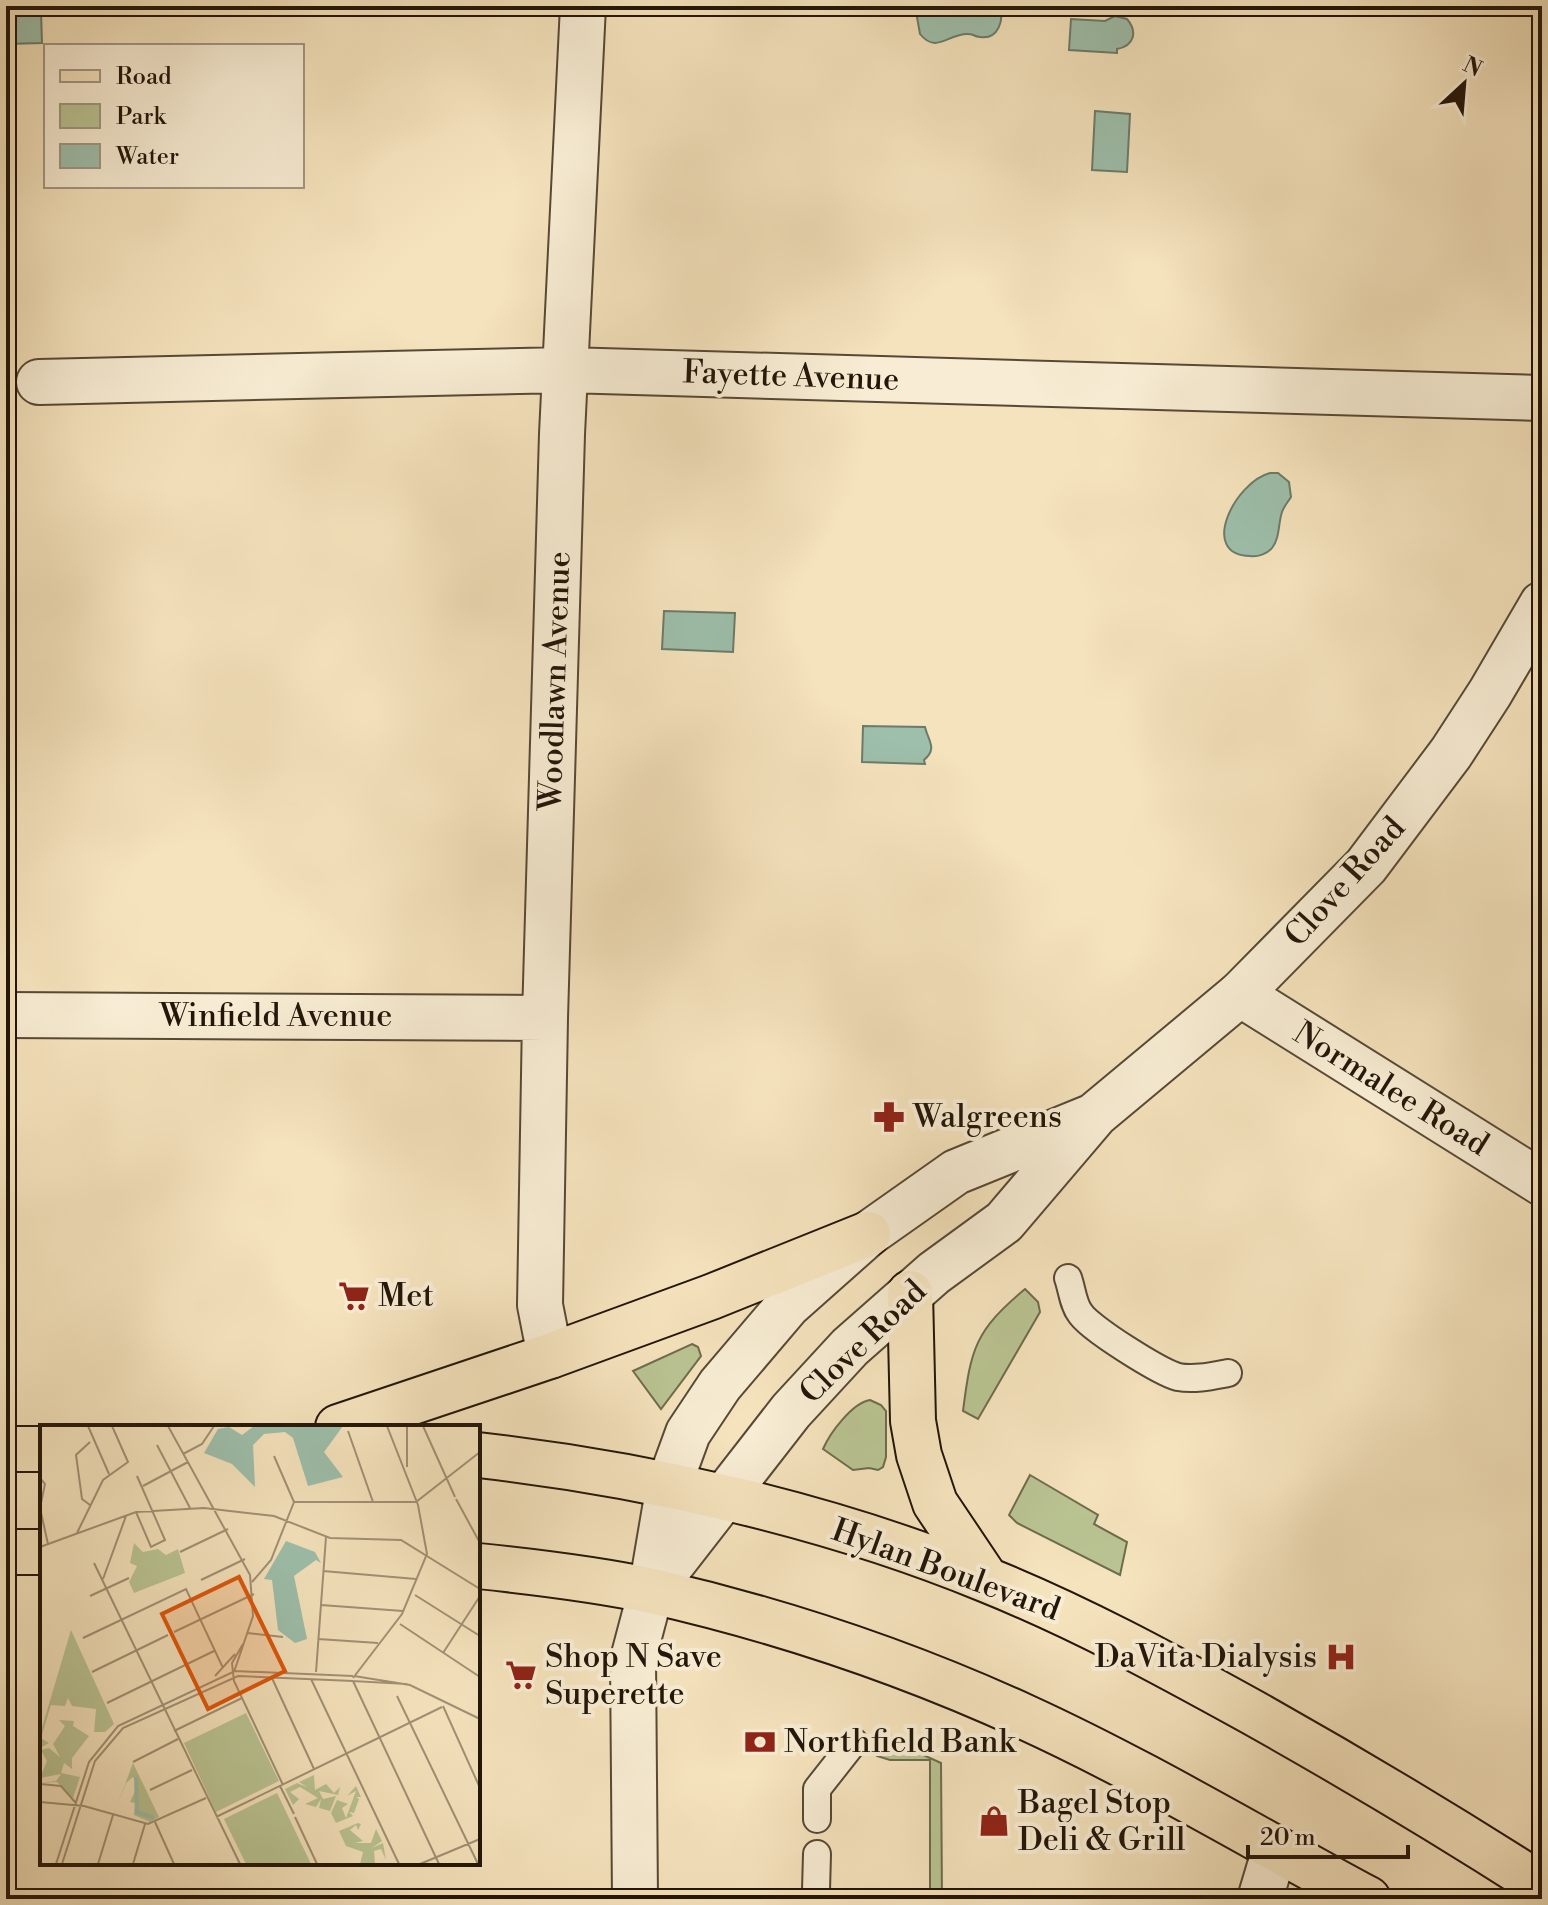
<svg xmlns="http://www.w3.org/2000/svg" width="1548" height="1905" font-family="'Libre Bodoni',serif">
<rect width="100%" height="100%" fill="#f5e3bd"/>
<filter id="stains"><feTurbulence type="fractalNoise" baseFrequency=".0025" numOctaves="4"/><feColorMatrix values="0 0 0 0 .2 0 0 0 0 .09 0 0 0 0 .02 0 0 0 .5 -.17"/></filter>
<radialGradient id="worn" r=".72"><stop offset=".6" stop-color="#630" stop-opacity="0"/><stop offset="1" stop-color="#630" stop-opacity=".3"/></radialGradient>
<path fill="#bac493" stroke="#6e6c4e" stroke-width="2" d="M 1025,1289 L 1038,1302 L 1040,1312 L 978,1419 L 963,1411 C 971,1348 975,1331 1025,1289 Z
M 692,1344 L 698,1347 L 701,1356 L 661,1409 L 633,1371 Z
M 870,1400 L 881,1405 L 886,1411 L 886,1457 L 883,1467 L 878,1470 L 869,1468 L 853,1470 L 823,1449 C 830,1433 852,1403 870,1400 Z
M 1030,1475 L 1098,1515 L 1094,1524 L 1127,1542 L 1120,1575 L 1017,1523 L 1009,1515 Z
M 878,1732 L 922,1748 L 921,1754 L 941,1763 L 942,1899 L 930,1899 L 930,1760 L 890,1760 L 877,1756 L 873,1741 Z"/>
<path fill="#9dbfab" stroke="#6c7b6a" stroke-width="2" d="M 915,6 L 999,6 C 1005,20 998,40 980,37 C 972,36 975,34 967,34 C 948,34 936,54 920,34 Z
M 6,11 L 41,11 L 42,43 L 6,44 Z
M 1115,16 L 1127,19 C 1138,32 1134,46 1117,49 L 1117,53 L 1069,50 L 1071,19 L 1105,21 Z
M 1095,111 L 1130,114 L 1127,172 L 1092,170 Z
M 1270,473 L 1278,473 L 1289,482 L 1291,497 C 1288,502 1284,506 1282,512 C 1278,524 1280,538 1272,548 C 1267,554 1258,557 1250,556 C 1198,555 1235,482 1270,473 Z
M 664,611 L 735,613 L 733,652 L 662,649 Z
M 863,726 L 925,727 C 928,741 938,748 924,760 L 925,764 L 862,762 Z"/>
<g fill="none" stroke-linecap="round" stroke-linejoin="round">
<defs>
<path id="service" d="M 1068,1278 C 1072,1289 1073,1304 1080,1313 C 1089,1328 1160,1372 1178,1377 C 1195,1380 1212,1376 1228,1373
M 817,1819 L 817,1789 L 854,1742
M 816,1890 L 817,1854"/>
<path id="minor" d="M 39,382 L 566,370 L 1542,398
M 1240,994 L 1542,1183
M 6,1015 L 545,1018
M 550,1356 L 540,1305 L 545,1018 L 562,434 L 583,6
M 635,1899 L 633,1659 L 651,1591
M 1260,1899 L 1275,1849"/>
<path id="tertiary" d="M 652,1585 L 669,1485 L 688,1433 L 720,1385 L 788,1305 L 868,1234 L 956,1172 L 1091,1117
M 651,1591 L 791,1411 L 850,1347 L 934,1273 L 1004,1222 L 1096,1114 L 1240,994 L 1366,866 L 1451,753 L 1490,693 L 1542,604"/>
<path id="primary" d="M 910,1293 L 913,1421 L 919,1455 L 935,1503 L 986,1579
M 338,1427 L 550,1356 L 711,1297 L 868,1234
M 6,1449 L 42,1449
M 478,1455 C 647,1474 829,1515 987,1580 C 1079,1617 1165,1664 1252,1712 C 1350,1767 1447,1825 1542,1886
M 6,1552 L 42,1552
M 478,1566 C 536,1572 595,1579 652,1591 C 779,1620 907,1663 1025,1717 C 1143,1771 1254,1838 1368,1899"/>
</defs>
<use href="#service" stroke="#574836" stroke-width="30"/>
<use href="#minor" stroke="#574836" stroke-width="48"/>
<use href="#tertiary" stroke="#574836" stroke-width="48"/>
<use href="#primary" stroke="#221509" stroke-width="48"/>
<use href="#service" stroke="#f8edd4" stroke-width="26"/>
<use href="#minor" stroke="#f8edd4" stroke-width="44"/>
<use href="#tertiary" stroke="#f8edd4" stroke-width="44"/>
<use href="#primary" stroke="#f5e3bd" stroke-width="44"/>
</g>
<defs>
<symbol id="pharmacy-bare" viewBox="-9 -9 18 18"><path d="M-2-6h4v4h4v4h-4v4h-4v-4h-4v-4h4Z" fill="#8f2418" stroke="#f8edd4" stroke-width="2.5" paint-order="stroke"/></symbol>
<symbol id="supermarket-bare" viewBox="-9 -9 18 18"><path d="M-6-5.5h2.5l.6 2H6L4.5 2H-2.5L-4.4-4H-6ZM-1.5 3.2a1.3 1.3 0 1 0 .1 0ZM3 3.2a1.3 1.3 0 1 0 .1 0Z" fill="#8f2418" stroke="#f8edd4" stroke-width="2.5" paint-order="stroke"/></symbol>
<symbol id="hospital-bare" viewBox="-9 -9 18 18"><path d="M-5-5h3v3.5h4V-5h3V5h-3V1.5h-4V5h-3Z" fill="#8f2418" stroke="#f8edd4" stroke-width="2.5" paint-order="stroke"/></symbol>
<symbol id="bank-bare" viewBox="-9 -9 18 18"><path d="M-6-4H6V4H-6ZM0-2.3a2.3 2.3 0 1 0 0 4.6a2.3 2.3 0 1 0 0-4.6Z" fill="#8f2418" stroke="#f8edd4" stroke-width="2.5" paint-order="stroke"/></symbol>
<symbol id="shop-bare" viewBox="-9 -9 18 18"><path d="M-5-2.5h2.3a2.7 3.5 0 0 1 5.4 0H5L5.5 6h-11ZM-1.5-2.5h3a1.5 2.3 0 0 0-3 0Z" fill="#8f2418" stroke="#f8edd4" stroke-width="2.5" paint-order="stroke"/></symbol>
</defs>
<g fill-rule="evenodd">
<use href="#pharmacy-bare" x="867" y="1095" width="44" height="44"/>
<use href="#supermarket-bare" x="332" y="1274" width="44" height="44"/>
<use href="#hospital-bare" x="1319" y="1635" width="44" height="44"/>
<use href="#supermarket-bare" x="499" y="1653" width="44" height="44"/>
<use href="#bank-bare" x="738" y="1720" width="44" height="44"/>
<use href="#shop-bare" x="972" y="1799" width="44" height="44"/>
</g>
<g text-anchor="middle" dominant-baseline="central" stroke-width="8" stroke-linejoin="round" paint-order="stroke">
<g font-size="32" fill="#221509" stroke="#f8edd4">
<text transform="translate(791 376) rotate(2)">Fayette Avenue</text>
<text transform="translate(555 681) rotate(-88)">Woodlawn Avenue</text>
<text transform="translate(1345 882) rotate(-48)">Clove Road</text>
<text x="276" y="1016">Winfield Avenue</text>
<text transform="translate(1391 1089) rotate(32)">Normalee Road</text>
<text transform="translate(863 1342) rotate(-44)">Clove Road</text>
<text transform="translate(946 1570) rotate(20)">Hylan Boulevard</text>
</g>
<g font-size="32" fill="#221509" stroke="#f8edd4" text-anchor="start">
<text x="913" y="1117">Walgreens</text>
<text x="378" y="1296">Met</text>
<text x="545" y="1657">Shop N Save<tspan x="545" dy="37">Superette</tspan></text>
<text x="1317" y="1657" text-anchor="end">DaVita Dialysis</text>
<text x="784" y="1742">Northfield Bank</text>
<text x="1018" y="1803">Bagel Stop<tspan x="1018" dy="37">Deli &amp; Grill</tspan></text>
</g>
</g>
<g transform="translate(40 1425)">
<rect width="440" height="440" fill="#f5e3bd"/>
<path d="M 94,118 L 103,127 L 118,124 L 126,130 L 138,124 L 145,148 L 94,168 L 89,157 L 97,141 L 90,138 ZM 31,205 L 74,299 L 65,307 L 54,307 L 56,284 L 32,281 L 28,273 L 25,281 L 11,280 L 1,313 L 9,318 L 0,323 L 0,309 ZM 206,288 L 239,356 L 176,387 L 144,318 ZM 19,295 L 34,296 L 33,301 L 49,311 L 32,333 L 32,344 L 24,338 L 21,348 L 40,352 L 33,373 L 17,357 L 0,358 L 16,356 L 21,349 L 0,353 L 7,336 L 1,325 L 9,323 L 20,332 L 13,319 L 25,301 ZM 93,338 L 119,392 L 110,397 L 94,390 L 95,378 L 90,377 L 98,360 L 93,352 L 86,358 L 75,386 ZM 274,350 L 275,365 L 286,359 L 294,368 L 300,362 L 298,370 L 279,366 L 283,374 L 296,371 L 290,386 L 279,383 L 281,374 L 276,382 L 265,379 L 278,373 L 260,362 L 250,367 L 259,374 L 253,380 L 245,364 L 257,358 L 267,362 L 259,357 ZM 316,361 L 321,372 L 316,372 L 319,374 L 314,388 L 309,387 L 313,391 L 296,398 L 291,388 L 297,375 L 308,379 L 302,383 L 306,393 L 316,366 L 307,371 ZM 237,368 L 271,439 L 206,439 L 184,394 ZM 318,398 L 321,399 L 318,405 L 316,400 L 310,405 L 323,416 L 315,418 L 331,418 L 336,404 L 342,416 L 332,423 L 343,418 L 346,435 L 341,424 L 334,426 L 335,439 L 320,439 L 323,427 L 306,421 L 299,406 Z" fill="#bac493"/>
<path d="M 214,1 L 303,1 L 284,27 L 303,52 L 268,61 L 253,13 L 245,7 L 224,9 L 213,20 L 215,62 L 192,39 L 164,28 L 178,4 L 189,2 L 202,10 ZM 246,116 L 275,127 L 281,138 L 276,135 L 254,151 L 267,214 L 255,218 L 238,205 L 232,155 L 224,154 Z" fill="#9dbfab"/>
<path fill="none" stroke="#9dbfab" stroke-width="4" d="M 96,352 L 97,387 L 114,393"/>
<path fill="none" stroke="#a19175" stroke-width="2" d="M 48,1 L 69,49M 128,1 L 210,150 L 213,191 L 194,247M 383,1 L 415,72M 308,6 L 333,77M 50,17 L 36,30 L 42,74 L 50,80M 117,20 L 150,83M 143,29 L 162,19 L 174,1M 234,31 L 254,77M 367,42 L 367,1M 0,53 L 5,59 L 0,83 L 8,119M 103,61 L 148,37M 416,74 L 440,118M 254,77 L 376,77 L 440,27M 96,87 L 111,122 L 125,115 L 97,51M 37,108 L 63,55 L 88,37 L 72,1M 0,122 L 96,87 L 164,83 L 234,91 L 290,113 L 361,115 L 440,164M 140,127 L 188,104M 54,138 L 200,439M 283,146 L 376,154M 63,154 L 86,91M 161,155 L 205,134M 212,157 L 231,135 L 254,77M 375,170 L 440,211M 50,171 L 89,153M 281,180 L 363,186M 360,199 L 440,252M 134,207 L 214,169M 208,208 L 243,212M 43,213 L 146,164 L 183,243M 278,214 L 338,218M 203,219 L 192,238 L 194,256 L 243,360M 403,228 L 440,171M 52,247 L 128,210M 276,247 L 286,112M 175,251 L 195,229M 231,251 L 274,344M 314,251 L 370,260 L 440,294M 313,253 L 362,189 L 387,129 L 378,80 L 347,1M 271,254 L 359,439M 367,259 L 313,256 L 399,439M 357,271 L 438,439M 67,278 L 174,226M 403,281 L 440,363M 134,306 L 202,273M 93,337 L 138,314M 0,359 L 21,361 L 35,377M 240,361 L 254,389M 110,365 L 152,345M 0,377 L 44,381 L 108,399 L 166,373M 176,392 L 402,282M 255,392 L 277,439M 115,397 L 134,439M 16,439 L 49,337 L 78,301 L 195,246 L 313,251M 22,439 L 55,336 L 83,303 L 198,251 L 313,256M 58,439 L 73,390M 93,439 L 105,399M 380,439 L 440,414"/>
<path fill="#de560c" fill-opacity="0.15" stroke="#de560c" stroke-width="4" d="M 199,152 L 245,246 L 168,284 L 122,189 Z"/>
<rect width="440" height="440" fill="none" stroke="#221509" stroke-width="4"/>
</g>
<rect width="1548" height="1905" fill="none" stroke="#f5e3bd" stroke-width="32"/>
<rect x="8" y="8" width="1532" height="1889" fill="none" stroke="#221509" stroke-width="4"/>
<rect x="16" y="16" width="1516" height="1873" fill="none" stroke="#221509" stroke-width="2"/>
<rect x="44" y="44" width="260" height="144" fill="#f8edd4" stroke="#a29783" stroke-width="2"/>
<rect x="60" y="70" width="40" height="12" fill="#f5e3bd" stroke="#a29783" stroke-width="2"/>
<text x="116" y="84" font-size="24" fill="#221509">Road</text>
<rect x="60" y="104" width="40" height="24" fill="#bac493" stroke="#a29783" stroke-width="2"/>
<text x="116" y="124" font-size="24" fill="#221509">Park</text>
<rect x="60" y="144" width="40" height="24" fill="#9dbfab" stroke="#a29783" stroke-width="2"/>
<text x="116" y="164" font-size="24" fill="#221509">Water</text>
<g transform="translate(1464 84) rotate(26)" stroke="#f8edd4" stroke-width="6" paint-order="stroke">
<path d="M0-6L14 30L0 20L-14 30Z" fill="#221509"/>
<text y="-12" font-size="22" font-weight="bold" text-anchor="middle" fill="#221509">N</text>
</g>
<path d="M1248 1845v12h160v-12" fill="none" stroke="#221509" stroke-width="4"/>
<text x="1260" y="1845" font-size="24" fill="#221509" stroke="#f8edd4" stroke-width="6" paint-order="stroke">20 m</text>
<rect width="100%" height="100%" filter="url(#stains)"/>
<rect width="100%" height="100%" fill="url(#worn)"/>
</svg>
